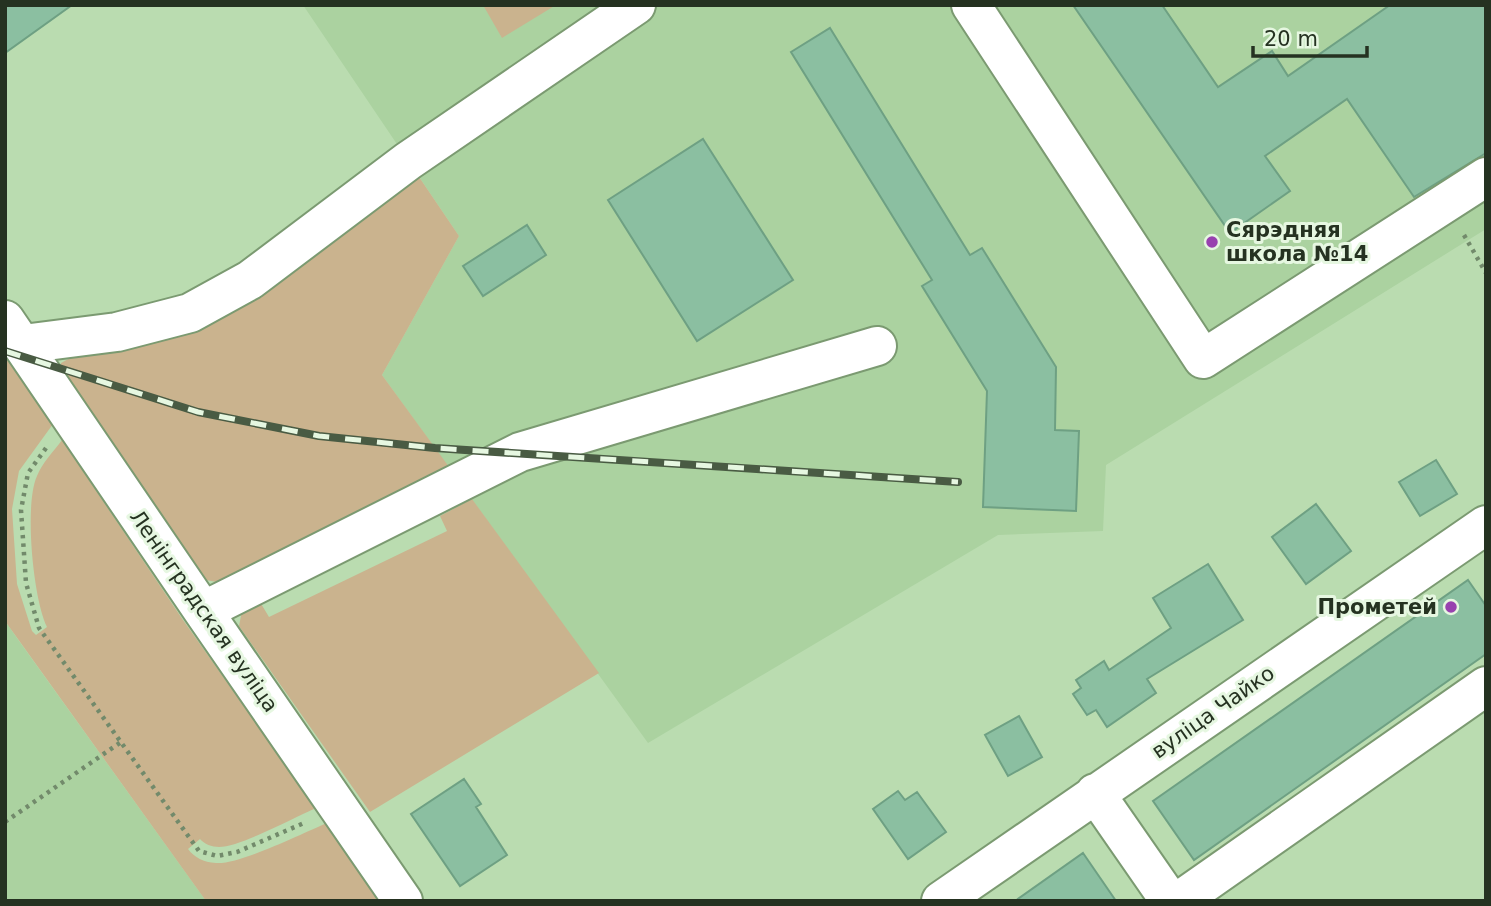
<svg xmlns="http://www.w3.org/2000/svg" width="1491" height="906" font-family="'DejaVu Sans',sans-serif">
<rect width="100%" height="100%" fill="#badcb0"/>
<path fill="#abd2a0" d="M 303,5 L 1486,5 L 1486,229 L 1106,465 L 1103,531 L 998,535 L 648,743 L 382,375 L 459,236 Z
M 5,621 L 19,641 L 206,901 L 5,901 Z"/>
<path fill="#cab38e" d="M 483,5 L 556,5 L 502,38 Z
M 415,171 L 459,236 L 382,375 L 452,471 L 222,583 L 206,580 L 60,376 L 61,363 Z
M 5,356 L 53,424 L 19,471 L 12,509 L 17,584 L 32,631 L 36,635 L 47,627 C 33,599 24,504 37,476 C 42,463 54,451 62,440 L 183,620 L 316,808 C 295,817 240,847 219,847 C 212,847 204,844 200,839 L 188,849 C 195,858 203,862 216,863 C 239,865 303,833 327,823 L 380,901 L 206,901 L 5,621 Z
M 472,499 L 599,673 L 370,812 L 239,626 L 242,611 L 260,602 L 269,617 L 447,531 L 440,516 Z"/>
<path fill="#8bbfa1" stroke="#6ea083" stroke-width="2" d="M 5,5 L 72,5 L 5,53 Z
M 1073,5 L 1162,5 L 1218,87 L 1272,51 L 1288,76 L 1390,5 L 1486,5 L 1486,153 L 1414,197 L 1347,99 L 1265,156 L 1290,191 L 1230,233 Z
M 830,28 L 970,255 L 982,248 L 1056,367 L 1055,430 L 1079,431 L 1076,511 L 983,507 L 987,391 L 922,286 L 932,280 L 791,52 Z
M 703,139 L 793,280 L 697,341 L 608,200 Z
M 527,225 L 546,255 L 483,296 L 463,266 Z
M 1436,460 L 1457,494 L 1420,516 L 1399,482 Z
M 1316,504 L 1351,551 L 1306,584 L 1272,537 Z
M 1208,564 L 1243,620 L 1147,679 L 1156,693 L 1107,727 L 1096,710 L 1087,715 L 1073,694 L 1081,688 L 1076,680 L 1104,661 L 1109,670 L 1171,628 L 1153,598 Z
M 1468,580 L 1486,606 L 1486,654 L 1194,860 L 1153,801 Z
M 1019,716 L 1042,757 L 1008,776 L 985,735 Z
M 464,779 L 481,804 L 476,807 L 507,855 L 460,886 L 411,814 Z
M 898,791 L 905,800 L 917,792 L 946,832 L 908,859 L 873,809 Z
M 1083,853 L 1116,901 L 1015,901 Z"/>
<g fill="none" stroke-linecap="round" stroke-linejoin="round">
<defs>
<path id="minor" d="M 971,5 L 1203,359 L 1486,177
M 5,320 L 203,611 L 403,901
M 23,344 L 117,332 L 190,313 L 250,280 L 408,161 L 636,5
M 203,611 L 520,452 L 877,346
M 1095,793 L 1170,901
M 941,901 L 1486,525
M 1179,901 L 1486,686"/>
</defs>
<use href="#minor" stroke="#7b9a71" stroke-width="42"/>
<path stroke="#728a6b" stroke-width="4.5" stroke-dasharray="3.5 5" stroke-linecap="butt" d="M 1464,235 L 1486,273
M 46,448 L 28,473 L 21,510 L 26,583 L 39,628 L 199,851 L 217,856 L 237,852 L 304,823
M 5,822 L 121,742"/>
<use href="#minor" stroke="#fff" stroke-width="38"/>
<defs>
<path id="rail" d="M 5,351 L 198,412 L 319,436 L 435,448 L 958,482"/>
</defs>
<use href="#rail" stroke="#495b43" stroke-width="8"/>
<use href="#rail" stroke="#e6f7e1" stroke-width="5" stroke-dasharray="16" stroke-linecap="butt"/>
</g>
<g fill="#9842af" stroke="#e6f7e1" stroke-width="2.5">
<circle cx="1212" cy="242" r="7"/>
<circle cx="1451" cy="607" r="7"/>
</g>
<g text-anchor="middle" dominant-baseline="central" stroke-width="6" stroke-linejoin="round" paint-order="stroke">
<g font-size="21" font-weight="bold" fill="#253221" stroke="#e6f7e1" text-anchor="start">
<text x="1226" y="230">Сярэдняя<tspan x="1226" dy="24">школа №14</tspan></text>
<text x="1437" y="607" text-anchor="end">Прометей</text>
</g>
<g font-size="21" fill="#253221" stroke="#e6f7e1">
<text transform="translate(204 611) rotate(55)">Ленінградская вуліца</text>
<text transform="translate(1213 712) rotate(-35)">вуліца Чайко</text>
</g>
</g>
<rect width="1491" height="906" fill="none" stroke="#253221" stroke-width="14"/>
<path d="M1253 46v10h114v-10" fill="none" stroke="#253221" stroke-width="3.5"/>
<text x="1264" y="46" font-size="21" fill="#253221" stroke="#e6f7e1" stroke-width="5" paint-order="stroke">20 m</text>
</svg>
